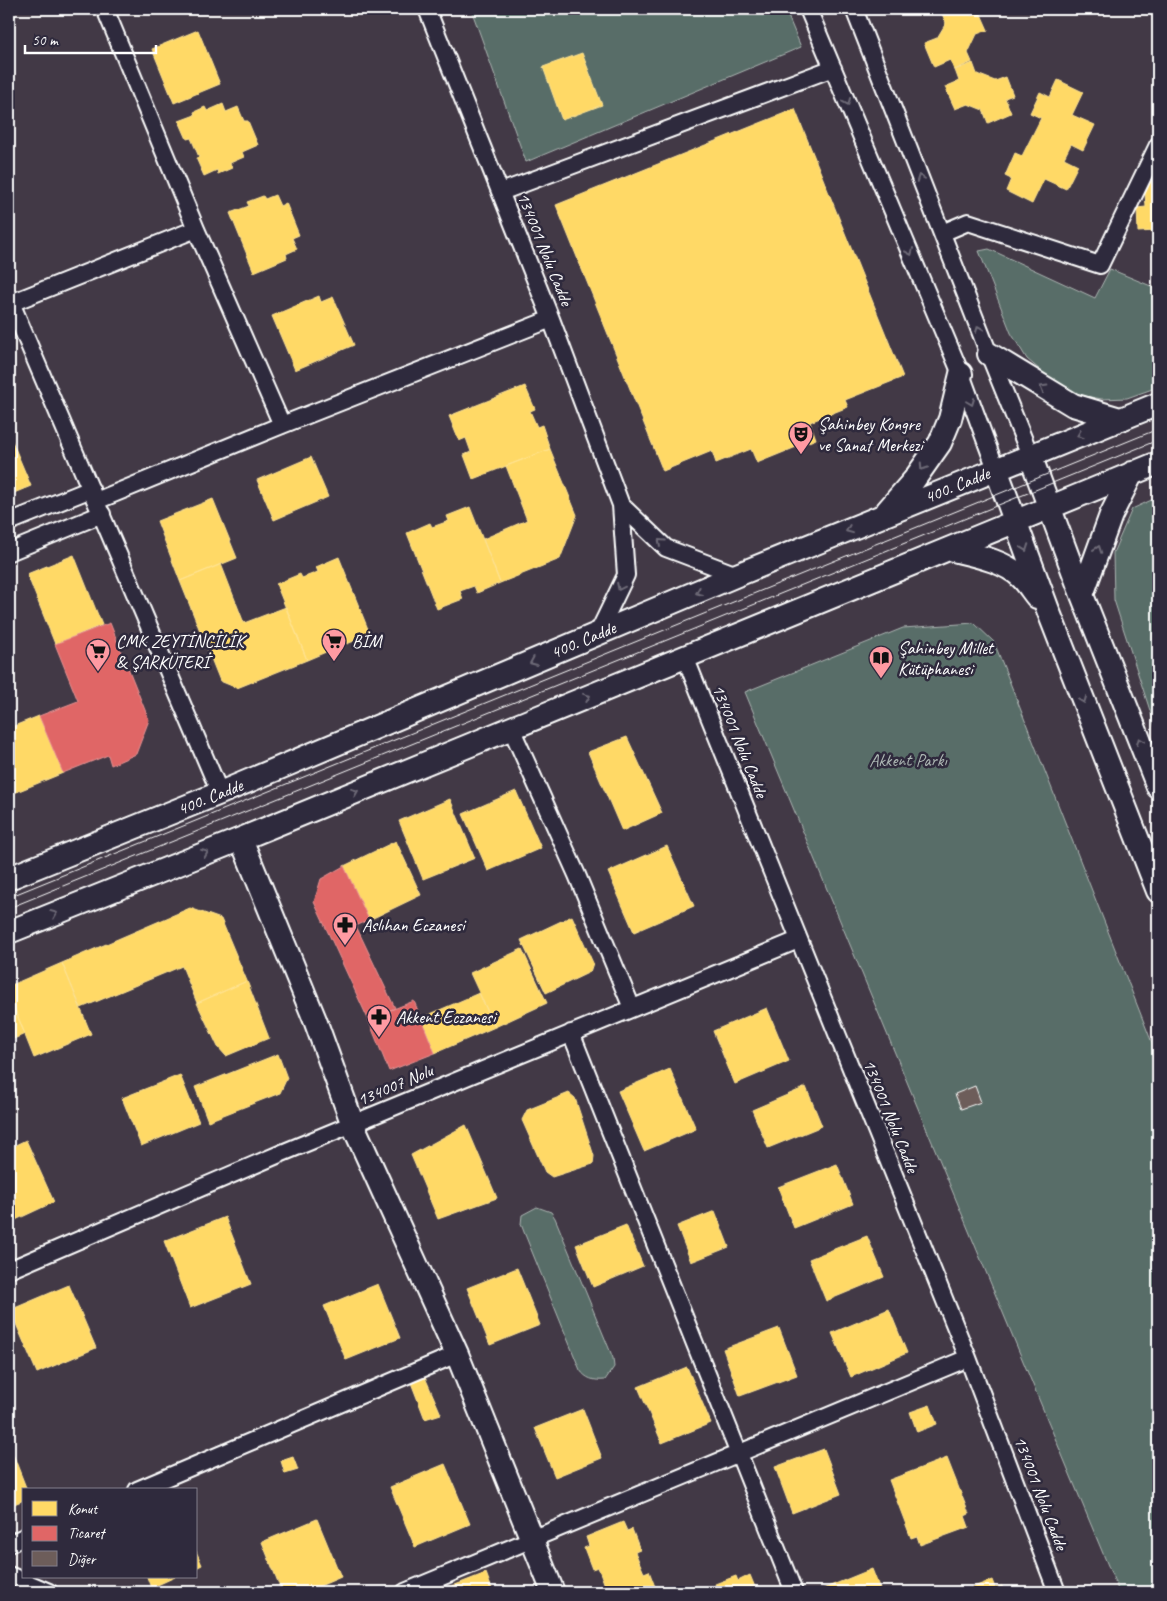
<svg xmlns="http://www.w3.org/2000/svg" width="1167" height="1601" font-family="Caveat,sans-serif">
<rect width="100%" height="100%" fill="#423946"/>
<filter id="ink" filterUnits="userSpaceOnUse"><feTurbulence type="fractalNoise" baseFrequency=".02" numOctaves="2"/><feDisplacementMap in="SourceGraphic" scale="10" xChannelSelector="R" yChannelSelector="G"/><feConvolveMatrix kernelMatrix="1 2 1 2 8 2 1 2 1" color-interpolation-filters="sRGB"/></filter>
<g filter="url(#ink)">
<path fill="#596d67" stroke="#acb6b3" d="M 471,9 L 785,9 L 801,47 L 526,162 Z
M 989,249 L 1095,298 L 1110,269 L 1158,289 L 1158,387 L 1127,398 L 1102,399 L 1067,393 L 1027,359 L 1011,333 L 979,251 Z
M 1158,497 L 1158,735 L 1114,600 L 1113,553 L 1132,509 Z
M 974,623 L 994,642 L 1158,1058 L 1158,1592 L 1119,1592 L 745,692 L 903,628 Z
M 537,1207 L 551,1212 L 555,1218 L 613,1358 L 614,1367 L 605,1380 C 594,1381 586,1379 580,1370 L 524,1232 L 521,1224 L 522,1215 Z"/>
<path fill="#ffd966" stroke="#ffe494" d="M 132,9 L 146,9 L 134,14 Z
M 940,9 L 968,9 L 971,16 L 980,12 L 988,30 L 977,34 L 968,53 L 972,62 L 954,70 L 950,60 L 934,67 L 924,43 L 937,38 L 946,23 Z
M 198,30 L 220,84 L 174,103 L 152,49 Z
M 582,53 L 602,105 L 562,120 L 543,67 Z
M 973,63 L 977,74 L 995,81 L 1006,77 L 1013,95 L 1005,98 L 1011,113 L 988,123 L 983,110 L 968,104 L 955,109 L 945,87 L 959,81 L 955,70 Z
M 1058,80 L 1083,92 L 1072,115 L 1095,125 L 1083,150 L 1071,144 L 1064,158 L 1078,165 L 1066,189 L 1044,179 L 1032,204 L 1006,191 L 1011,179 L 1005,176 L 1015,153 L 1022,156 L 1041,118 L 1030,113 L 1040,92 L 1050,97 Z
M 223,104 L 226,112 L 238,107 L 244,121 L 248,121 L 258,145 L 242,152 L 244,157 L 230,163 L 232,168 L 218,174 L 217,170 L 204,176 L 196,158 L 199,157 L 191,138 L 187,139 L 179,121 L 195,115 L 194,112 L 205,107 L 207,111 Z
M 795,109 L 903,377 L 845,400 L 848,407 L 810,422 L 816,439 L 757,463 L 751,449 L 716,463 L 712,451 L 663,471 L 556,205 Z
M 1158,178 L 1158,233 L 1157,231 L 1138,232 L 1137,208 L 1146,207 L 1144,179 Z
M 275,195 L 280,206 L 286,203 L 299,235 L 292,238 L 297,249 L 286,254 L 287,258 L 254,272 L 230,213 L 249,206 L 247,202 L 263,196 L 265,199 Z
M 319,296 L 321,302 L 333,297 L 354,345 L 295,370 L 272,316 Z
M 525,386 L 535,409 L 530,411 L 537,427 L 542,425 L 550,449 L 473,479 L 464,455 L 471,452 L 466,438 L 459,441 L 449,416 Z
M 9,434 L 31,486 L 9,495 Z
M 550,449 L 577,515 L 560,559 L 500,583 L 483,539 L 527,520 L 506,466 Z
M 311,457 L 328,497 L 274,520 L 257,480 Z
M 213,499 L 237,558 L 180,581 L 157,521 Z
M 470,507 L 500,583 L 477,593 L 474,586 L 460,591 L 463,599 L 437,609 L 407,533 L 430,523 L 432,527 L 449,521 L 447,516 Z
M 74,555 L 102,625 L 55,644 L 27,574 Z
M 339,557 L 370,634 L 347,644 L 344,636 L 330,642 L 333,649 L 307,660 L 276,584 L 300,574 L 302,578 L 318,572 L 316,567 Z
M 221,564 L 244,623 L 286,607 L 307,660 L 237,688 L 220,681 L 180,581 Z
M 39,716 L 63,773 L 9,795 L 9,728 Z
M 627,737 L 662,813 L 622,831 L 588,752 Z
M 516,791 L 541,848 L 488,871 L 463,814 Z
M 450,799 L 475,858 L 423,879 L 399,821 Z
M 396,841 L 421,895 L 369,920 L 344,866 Z
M 667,846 L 694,906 L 634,932 L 608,872 Z
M 190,908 L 221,919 L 247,981 L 197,1003 L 182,966 L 81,1008 L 62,963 Z
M 572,916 L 593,963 L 590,972 L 546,993 L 521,940 Z
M 522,949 L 547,1003 L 495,1027 L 470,973 Z
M 62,963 L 91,1034 L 34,1058 L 9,995 L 9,986 Z
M 247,981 L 269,1038 L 226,1056 L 218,1047 L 197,1003 Z
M 479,993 L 495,1027 L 435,1053 L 421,1018 Z
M 9,995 L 25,1034 L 9,1041 Z
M 767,1008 L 789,1061 L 735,1084 L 713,1031 Z
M 278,1054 L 287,1078 L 280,1093 L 208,1121 L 195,1087 Z
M 670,1069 L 696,1129 L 644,1151 L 618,1091 Z
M 180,1075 L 199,1122 L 141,1146 L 122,1098 Z
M 806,1087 L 822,1126 L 768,1148 L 752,1110 Z
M 569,1093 L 575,1098 L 594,1156 L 593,1164 L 552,1177 L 545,1172 L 522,1120 L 527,1110 Z
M 466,1125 L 497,1198 L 438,1219 L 411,1155 Z
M 26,1140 L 54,1202 L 9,1223 L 9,1148 Z
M 837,1164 L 853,1204 L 794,1228 L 778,1187 Z
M 715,1211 L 729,1247 L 691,1262 L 677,1226 Z
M 225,1217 L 251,1284 L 190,1308 L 164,1241 Z
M 626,1225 L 643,1266 L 593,1287 L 576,1245 Z
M 867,1236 L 884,1277 L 826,1301 L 809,1259 Z
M 517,1268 L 540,1325 L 490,1345 L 467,1288 Z
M 378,1284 L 400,1338 L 346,1360 L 324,1306 Z
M 69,1285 L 96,1348 L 37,1373 L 10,1310 Z
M 889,1309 L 907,1353 L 851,1377 L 832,1333 Z
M 779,1328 L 797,1375 L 740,1396 L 723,1349 Z
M 687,1367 L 711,1423 L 662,1443 L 638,1387 Z
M 424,1375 L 441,1414 L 425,1419 L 410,1380 Z
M 930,1405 L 937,1424 L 917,1432 L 910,1412 Z
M 583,1409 L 602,1458 L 555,1477 L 535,1428 Z
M 9,1444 L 27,1490 L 24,1490 L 24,1500 L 9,1506 Z
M 824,1449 L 841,1494 L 792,1513 L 775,1467 Z
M 293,1457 L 298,1470 L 285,1474 L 281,1461 Z
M 947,1458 L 969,1514 L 965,1516 L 969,1527 L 920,1545 L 917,1536 L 911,1538 L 889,1480 Z
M 445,1464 L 470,1524 L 415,1547 L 390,1487 Z
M 317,1519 L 341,1577 L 306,1592 L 282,1592 L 262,1542 Z
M 623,1522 L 627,1531 L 632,1529 L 640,1550 L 635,1552 L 644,1573 L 649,1571 L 657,1592 L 602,1592 L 601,1590 L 606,1588 L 598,1567 L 592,1569 L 584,1548 L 589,1546 L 586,1537 Z
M 196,1551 L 202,1565 L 196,1568 Z
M 872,1569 L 881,1592 L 824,1592 L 823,1589 Z
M 486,1573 L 493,1592 L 437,1592 Z
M 750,1575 L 757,1592 L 710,1592 L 717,1589 L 715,1584 L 736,1576 L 738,1581 Z
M 147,1577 L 175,1577 L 151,1588 Z
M 992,1580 L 995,1588 L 1002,1586 L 1004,1592 L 961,1592 Z"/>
<path fill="#e06666" stroke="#e99494" d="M 110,623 L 149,720 L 136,754 L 111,765 L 108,755 L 63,773 L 39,716 L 78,701 L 55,644 Z
M 344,866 L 369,920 L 356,926 L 395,1008 L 368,1019 L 314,902 L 321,879 Z
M 414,1001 L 435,1053 L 389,1071 L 368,1019 Z"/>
<path fill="#6d5d5a" stroke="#fff" d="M 975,1086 L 981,1102 L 961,1109 L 955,1094 Z"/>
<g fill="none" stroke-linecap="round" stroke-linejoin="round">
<defs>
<path id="street" d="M 105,9 L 196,229 L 282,425
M 427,9 L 551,319 L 621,505 L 626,575 L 597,635
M 808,9 L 961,374 L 996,469
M 854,9 L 989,354 L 1030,455
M 501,192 L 833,68
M 942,233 L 968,222 L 1100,265 L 1158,145
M 9,298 L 220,793
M 11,303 L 196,229
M 96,501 L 282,425 L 551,319
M 621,505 L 666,548 L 737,575
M 9,522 L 91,489
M 9,552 L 102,514
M 685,657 L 968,1358 L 1057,1592
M 511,728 L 577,875 L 632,1008
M 571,1033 L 794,1592
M 9,1270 L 282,1153 L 798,940
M 137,1490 L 457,1354
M 9,1544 L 24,1537
M 9,1575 L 49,1592
M 405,1592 L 968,1358"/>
<path id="secondary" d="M 989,354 L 1073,405 L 1120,419
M 1030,455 L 1082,595 L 1158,787
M 996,469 L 1048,610 L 1158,891
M 887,511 L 914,480 L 940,443 L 950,419 L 961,374
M 949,549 C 973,555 1004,560 1022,578 C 1028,584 1032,591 1037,597
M 1082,595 L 1111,515 L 1132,473
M 241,839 L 315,1020 L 353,1125 L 457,1354 L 553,1592
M 9,878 L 220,793 L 737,575 L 1158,404
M 9,932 L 241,839 L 1158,463"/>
</defs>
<use href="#street" stroke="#fff" stroke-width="20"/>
<use href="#secondary" stroke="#fff" stroke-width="26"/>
<use href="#street" stroke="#2f2a3d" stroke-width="16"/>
<use href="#secondary" stroke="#2f2a3d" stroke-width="22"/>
<path stroke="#fff" stroke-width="1" d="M 9,897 L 1158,429
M 9,908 L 1158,440"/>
</g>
<defs><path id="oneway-chevron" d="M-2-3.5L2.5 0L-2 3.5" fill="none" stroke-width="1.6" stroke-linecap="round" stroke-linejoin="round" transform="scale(1.25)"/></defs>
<g stroke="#6d6a77">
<use href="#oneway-chevron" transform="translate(847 102) rotate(67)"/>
<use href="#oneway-chevron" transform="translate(920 178) rotate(-111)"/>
<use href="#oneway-chevron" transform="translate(910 252) rotate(67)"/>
<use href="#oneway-chevron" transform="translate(979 329) rotate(-111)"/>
<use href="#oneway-chevron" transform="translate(1043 388) rotate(-149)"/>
<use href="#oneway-chevron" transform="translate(971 402) rotate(69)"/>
<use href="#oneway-chevron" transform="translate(1080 435) rotate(158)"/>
<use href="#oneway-chevron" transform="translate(923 467) rotate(124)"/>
<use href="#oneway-chevron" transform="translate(849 530) rotate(158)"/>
<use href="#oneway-chevron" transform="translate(661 542) rotate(-138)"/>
<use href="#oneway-chevron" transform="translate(1025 548) rotate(70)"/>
<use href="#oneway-chevron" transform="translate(1098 549) rotate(-70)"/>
<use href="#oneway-chevron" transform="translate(620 587) rotate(116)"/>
<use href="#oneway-chevron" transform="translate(699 592) rotate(157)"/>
<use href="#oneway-chevron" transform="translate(533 662) rotate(157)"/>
<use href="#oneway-chevron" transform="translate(587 697) rotate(-22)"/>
<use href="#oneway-chevron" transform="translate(1083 700) rotate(69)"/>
<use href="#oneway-chevron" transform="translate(1140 741) rotate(-112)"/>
<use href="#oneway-chevron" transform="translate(355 792) rotate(-22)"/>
<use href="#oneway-chevron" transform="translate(205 853) rotate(-22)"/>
<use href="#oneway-chevron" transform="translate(54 914) rotate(-22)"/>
</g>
</g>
<defs>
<symbol id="theatre-pin" viewBox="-11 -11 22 30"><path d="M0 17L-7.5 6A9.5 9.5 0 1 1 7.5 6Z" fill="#ff9aa2" stroke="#2f2a3d"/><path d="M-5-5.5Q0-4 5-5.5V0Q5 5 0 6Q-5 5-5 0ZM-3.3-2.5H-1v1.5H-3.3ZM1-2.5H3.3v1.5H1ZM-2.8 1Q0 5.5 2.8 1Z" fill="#111"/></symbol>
<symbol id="supermarket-pin" viewBox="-11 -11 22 30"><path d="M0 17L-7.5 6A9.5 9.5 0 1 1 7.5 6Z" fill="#ff9aa2" stroke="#2f2a3d"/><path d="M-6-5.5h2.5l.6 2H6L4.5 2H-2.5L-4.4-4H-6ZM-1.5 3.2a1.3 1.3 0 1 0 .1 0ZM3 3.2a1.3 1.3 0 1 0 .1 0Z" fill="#111"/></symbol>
<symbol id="library-pin" viewBox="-11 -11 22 30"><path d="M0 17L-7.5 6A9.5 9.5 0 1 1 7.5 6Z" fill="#ff9aa2" stroke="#2f2a3d"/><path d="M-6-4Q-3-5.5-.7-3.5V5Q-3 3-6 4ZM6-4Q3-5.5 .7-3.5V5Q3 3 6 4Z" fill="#111"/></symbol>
<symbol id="pharmacy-pin" viewBox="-11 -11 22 30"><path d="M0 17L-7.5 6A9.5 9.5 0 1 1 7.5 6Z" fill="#ff9aa2" stroke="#2f2a3d"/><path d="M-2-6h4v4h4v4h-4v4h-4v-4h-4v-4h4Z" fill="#111"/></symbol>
</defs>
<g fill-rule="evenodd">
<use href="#theatre-pin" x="787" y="420" width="28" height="38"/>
<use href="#supermarket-pin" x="320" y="627" width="28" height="38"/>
<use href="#supermarket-pin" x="84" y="637" width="28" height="38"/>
<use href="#library-pin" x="867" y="644" width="28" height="38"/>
<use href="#pharmacy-pin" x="331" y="911" width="28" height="38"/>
<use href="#pharmacy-pin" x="365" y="1003" width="28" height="38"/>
</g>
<g text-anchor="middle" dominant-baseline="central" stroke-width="5" stroke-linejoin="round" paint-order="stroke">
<g font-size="18" fill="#fff" stroke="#2f2a3d">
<text transform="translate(545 249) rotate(68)">134001 Nolu Cadde</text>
<text transform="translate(957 485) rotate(-22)">400. Cadde</text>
<text transform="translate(583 640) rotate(-23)">400. Cadde</text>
<text transform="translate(740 741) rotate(68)">134001 Nolu Cadde</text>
<text transform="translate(210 797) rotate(-22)">400. Cadde</text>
<text transform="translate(395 1085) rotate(-23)">134007 Nolu</text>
<text transform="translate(891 1116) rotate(68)">134001 Nolu Cadde</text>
<text transform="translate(1041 1493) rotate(69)">134001 Nolu Cadde</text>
</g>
<g font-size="18" fill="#fff" stroke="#2f2a3d" text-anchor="start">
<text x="818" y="424">Şahinbey Kongre<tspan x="818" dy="21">ve Sanat Merkezi</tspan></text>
<text x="116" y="641">CMK ZEYTİNCİLİK<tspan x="116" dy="21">&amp; ŞARKÜTERİ</tspan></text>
<text x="352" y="641">BİM</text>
<text x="898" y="648">Şahinbey Millet<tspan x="898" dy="21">Kütüphanesi</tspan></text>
<text x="362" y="925">Aslıhan Eczanesi</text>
<text x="396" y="1017">Akkent Eczanesi</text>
</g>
<g font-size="18" fill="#acb6b3" stroke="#2f2a3d">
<text x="908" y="760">Akkent Parkı</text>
</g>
</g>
<rect width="1167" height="1601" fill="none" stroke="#2f2a3d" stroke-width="30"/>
<rect x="15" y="15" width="1137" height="1571" fill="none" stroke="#fff" stroke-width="2" filter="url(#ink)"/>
<rect x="22" y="1488" width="175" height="90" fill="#2f2a3d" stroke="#827f8b"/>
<rect x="32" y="1501" width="25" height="15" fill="#ffd966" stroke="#827f8b"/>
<text x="68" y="1514" font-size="15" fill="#ffffff">Konut</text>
<rect x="32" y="1526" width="25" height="15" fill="#e06666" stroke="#827f8b"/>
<text x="68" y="1538" font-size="15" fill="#ffffff">Ticaret</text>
<rect x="32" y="1551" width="25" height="15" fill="#6d5d5a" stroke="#827f8b"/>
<text x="68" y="1564" font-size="15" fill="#ffffff">Diğer</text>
<path d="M25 45v8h131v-8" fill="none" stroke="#ffffff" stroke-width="2.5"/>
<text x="32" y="45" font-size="15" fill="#ffffff" stroke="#2f2a3d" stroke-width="4" paint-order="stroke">50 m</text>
</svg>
